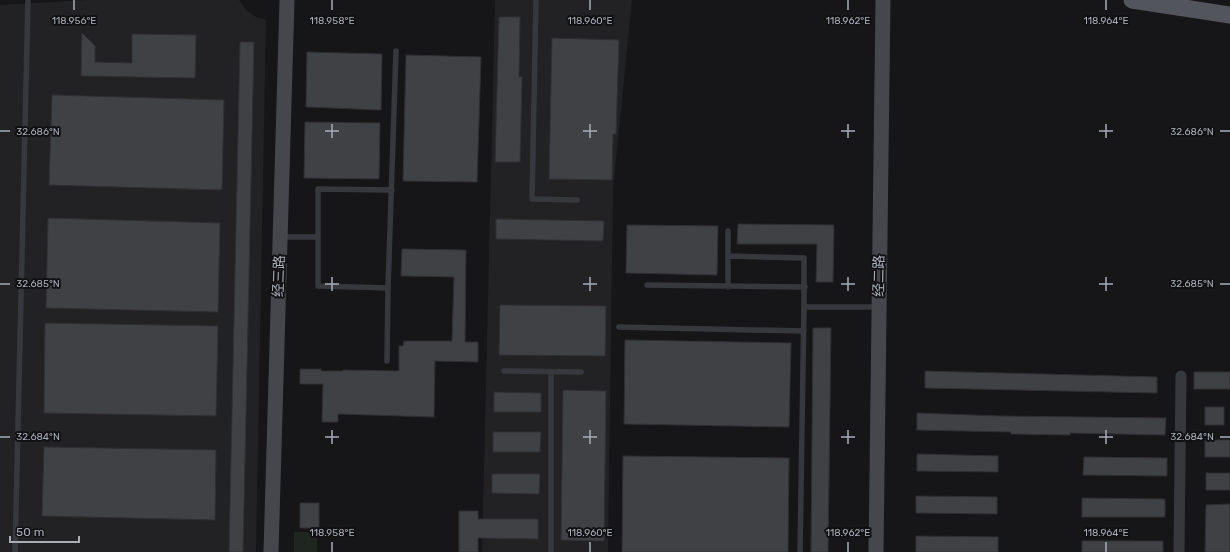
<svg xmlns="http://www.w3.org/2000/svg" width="1230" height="552" font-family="Rubik,'Noto Sans SC',sans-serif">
<rect width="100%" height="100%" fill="#161618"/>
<path fill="#222225" d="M 87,0 L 239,0 L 247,11 L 256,17 L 266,20 L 256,552 L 0,552 L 0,5 Z
M 495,0 L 632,0 L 613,190 L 608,552 L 482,552 Z"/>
<path fill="#1e261f" d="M 294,532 L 317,532 L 317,552 L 294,552 Z"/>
<path fill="#404145" stroke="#303034" d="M 499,17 L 520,17 L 519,77 L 522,77 L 520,162 L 495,162 Z
M 82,33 L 95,46 L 95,62 L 132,63 L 132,34 L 196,35 L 195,78 L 81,76 Z
M 552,38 L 619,40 L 616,134 L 613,134 L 612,180 L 549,179 Z
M 240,42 L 254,42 L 243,552 L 229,552 Z
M 307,52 L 382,54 L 381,110 L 306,107 Z
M 406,55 L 481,57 L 477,182 L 403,181 Z
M 52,95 L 224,100 L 222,190 L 49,185 Z
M 305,122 L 380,123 L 379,179 L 304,178 Z
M 48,218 L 220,223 L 218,312 L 46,308 Z
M 496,219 L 604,221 L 603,241 L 496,239 Z
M 738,224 L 834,225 L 833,282 L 816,282 L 817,244 L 737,244 Z
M 627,225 L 718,226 L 717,275 L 626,273 Z
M 402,249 L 466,250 L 465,342 L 478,342 L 478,362 L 435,361 L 434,417 L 338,414 L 338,422 L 322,422 L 323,384 L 300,384 L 300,369 L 321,369 L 321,371 L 343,371 L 343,370 L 399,371 L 399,346 L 403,346 L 404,341 L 452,341 L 454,277 L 401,276 Z
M 500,305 L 606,306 L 605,356 L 499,355 Z
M 45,323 L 218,326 L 216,416 L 44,413 Z
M 813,328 L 831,328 L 828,552 L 811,552 Z
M 625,340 L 791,343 L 789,427 L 624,424 Z
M 925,371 L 1157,377 L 1157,393 L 925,388 Z
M 1194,372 L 1230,372 L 1230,389 L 1194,389 Z
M 563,390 L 606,391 L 604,541 L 561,540 Z
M 494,392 L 541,393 L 541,412 L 494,412 Z
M 1205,407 L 1224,407 L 1224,425 L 1205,425 Z
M 917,413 L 999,416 L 1166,418 L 1165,435 L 1070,433 L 1070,435 L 1011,434 L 1011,432 L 917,430 Z
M 493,432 L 541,432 L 540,452 L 493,452 Z
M 1205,440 L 1230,440 L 1230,457 L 1205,457 Z
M 44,447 L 216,450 L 215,520 L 42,516 Z
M 917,454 L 998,456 L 998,472 L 917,471 Z
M 623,456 L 789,458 L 788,552 L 622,552 Z
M 1084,457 L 1167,458 L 1167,476 L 1083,475 Z
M 1206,473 L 1230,473 L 1230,490 L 1206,490 Z
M 492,474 L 540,474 L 539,494 L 492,493 Z
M 916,496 L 997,497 L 997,514 L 916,513 Z
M 1082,498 L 1165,499 L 1165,517 L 1082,517 Z
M 300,503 L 319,503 L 319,528 L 300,528 Z
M 1230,504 L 1230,552 L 1205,552 L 1206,505 Z
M 459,511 L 478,511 L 478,519 L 538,519 L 538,539 L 478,538 L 478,552 L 459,552 Z
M 916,536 L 998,537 L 998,552 L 916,552 Z
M 1082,541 L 1163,541 L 1163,552 L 1082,552 Z"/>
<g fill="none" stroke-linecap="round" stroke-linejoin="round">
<path stroke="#37383d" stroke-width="5.5" d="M 536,0 L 532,199 L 577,200
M 280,237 L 318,237
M 728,256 L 804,258 L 804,307 L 800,552
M 647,285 L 805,287
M 728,287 L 728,231
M 388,288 L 318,286 L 318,189 L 392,190
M 804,307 L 878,307
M 619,327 L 804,331
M 387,361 L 388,288 L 396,51
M 504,371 L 581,372
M 15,552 L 28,0
M 551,552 L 551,372"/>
<path stroke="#37383d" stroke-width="11" d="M 1179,552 L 1181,376"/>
<path stroke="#45474d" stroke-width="15" d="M 271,552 L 287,0
M 876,552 L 883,0"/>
<path stroke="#53555c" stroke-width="17" d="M 1132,0 L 1230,15"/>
</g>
<path fill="none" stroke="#a8adb8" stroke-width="1.5" d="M 74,0 L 74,10M 332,0 L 332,10M 590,0 L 590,10M 848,0 L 848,10M 1106,0 L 1106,10M 332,124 L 332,138M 590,124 L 590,138M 848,124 L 848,138M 1106,124 L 1106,138M 0,131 L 10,131M 325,131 L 339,131M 583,131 L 597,131M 841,131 L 855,131M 1099,131 L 1113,131M 1220,131 L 1230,131M 332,277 L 332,291M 590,277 L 590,291M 848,277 L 848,291M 1106,277 L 1106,291M 0,284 L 10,284M 325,284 L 339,284M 583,284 L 597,284M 841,284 L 855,284M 1099,284 L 1113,284M 1220,284 L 1230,284M 332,430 L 332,444M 590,430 L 590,444M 848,430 L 848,444M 1106,430 L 1106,444M 0,437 L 10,437M 325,437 L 339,437M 583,437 L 597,437M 841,437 L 855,437M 1099,437 L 1113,437M 1220,437 L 1230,437M 332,542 L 332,552M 590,542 L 590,552M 848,542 L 848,552M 1106,542 L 1106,552"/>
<g text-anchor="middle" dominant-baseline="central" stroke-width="4" stroke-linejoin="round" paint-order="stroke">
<g font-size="14" fill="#a8adb8" stroke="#111113">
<text transform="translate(279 276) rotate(-88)">经三路</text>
<text transform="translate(879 276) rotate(-89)">经二路</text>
</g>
</g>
<g font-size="10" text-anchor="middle" fill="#a8adb8" stroke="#111113" stroke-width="4" stroke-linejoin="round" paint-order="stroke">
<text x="74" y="24">118.956°E</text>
<text x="332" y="24">118.958°E</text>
<text x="590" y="24">118.960°E</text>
<text x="848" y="24">118.962°E</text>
<text x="1106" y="24">118.964°E</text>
<text x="38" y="135">32.686°N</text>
<text x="1192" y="135">32.686°N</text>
<text x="38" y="287">32.685°N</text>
<text x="1192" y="287">32.685°N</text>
<text x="38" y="440">32.684°N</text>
<text x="1192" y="440">32.684°N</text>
<text x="332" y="536">118.958°E</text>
<text x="590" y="536">118.960°E</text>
<text x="848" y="536">118.962°E</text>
<text x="1106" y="536">118.964°E</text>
</g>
<path d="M10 536v6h69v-6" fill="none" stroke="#a8adb8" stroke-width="2"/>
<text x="16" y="536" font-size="12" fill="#a8adb8" stroke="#111113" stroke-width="3" paint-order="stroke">50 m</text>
</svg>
